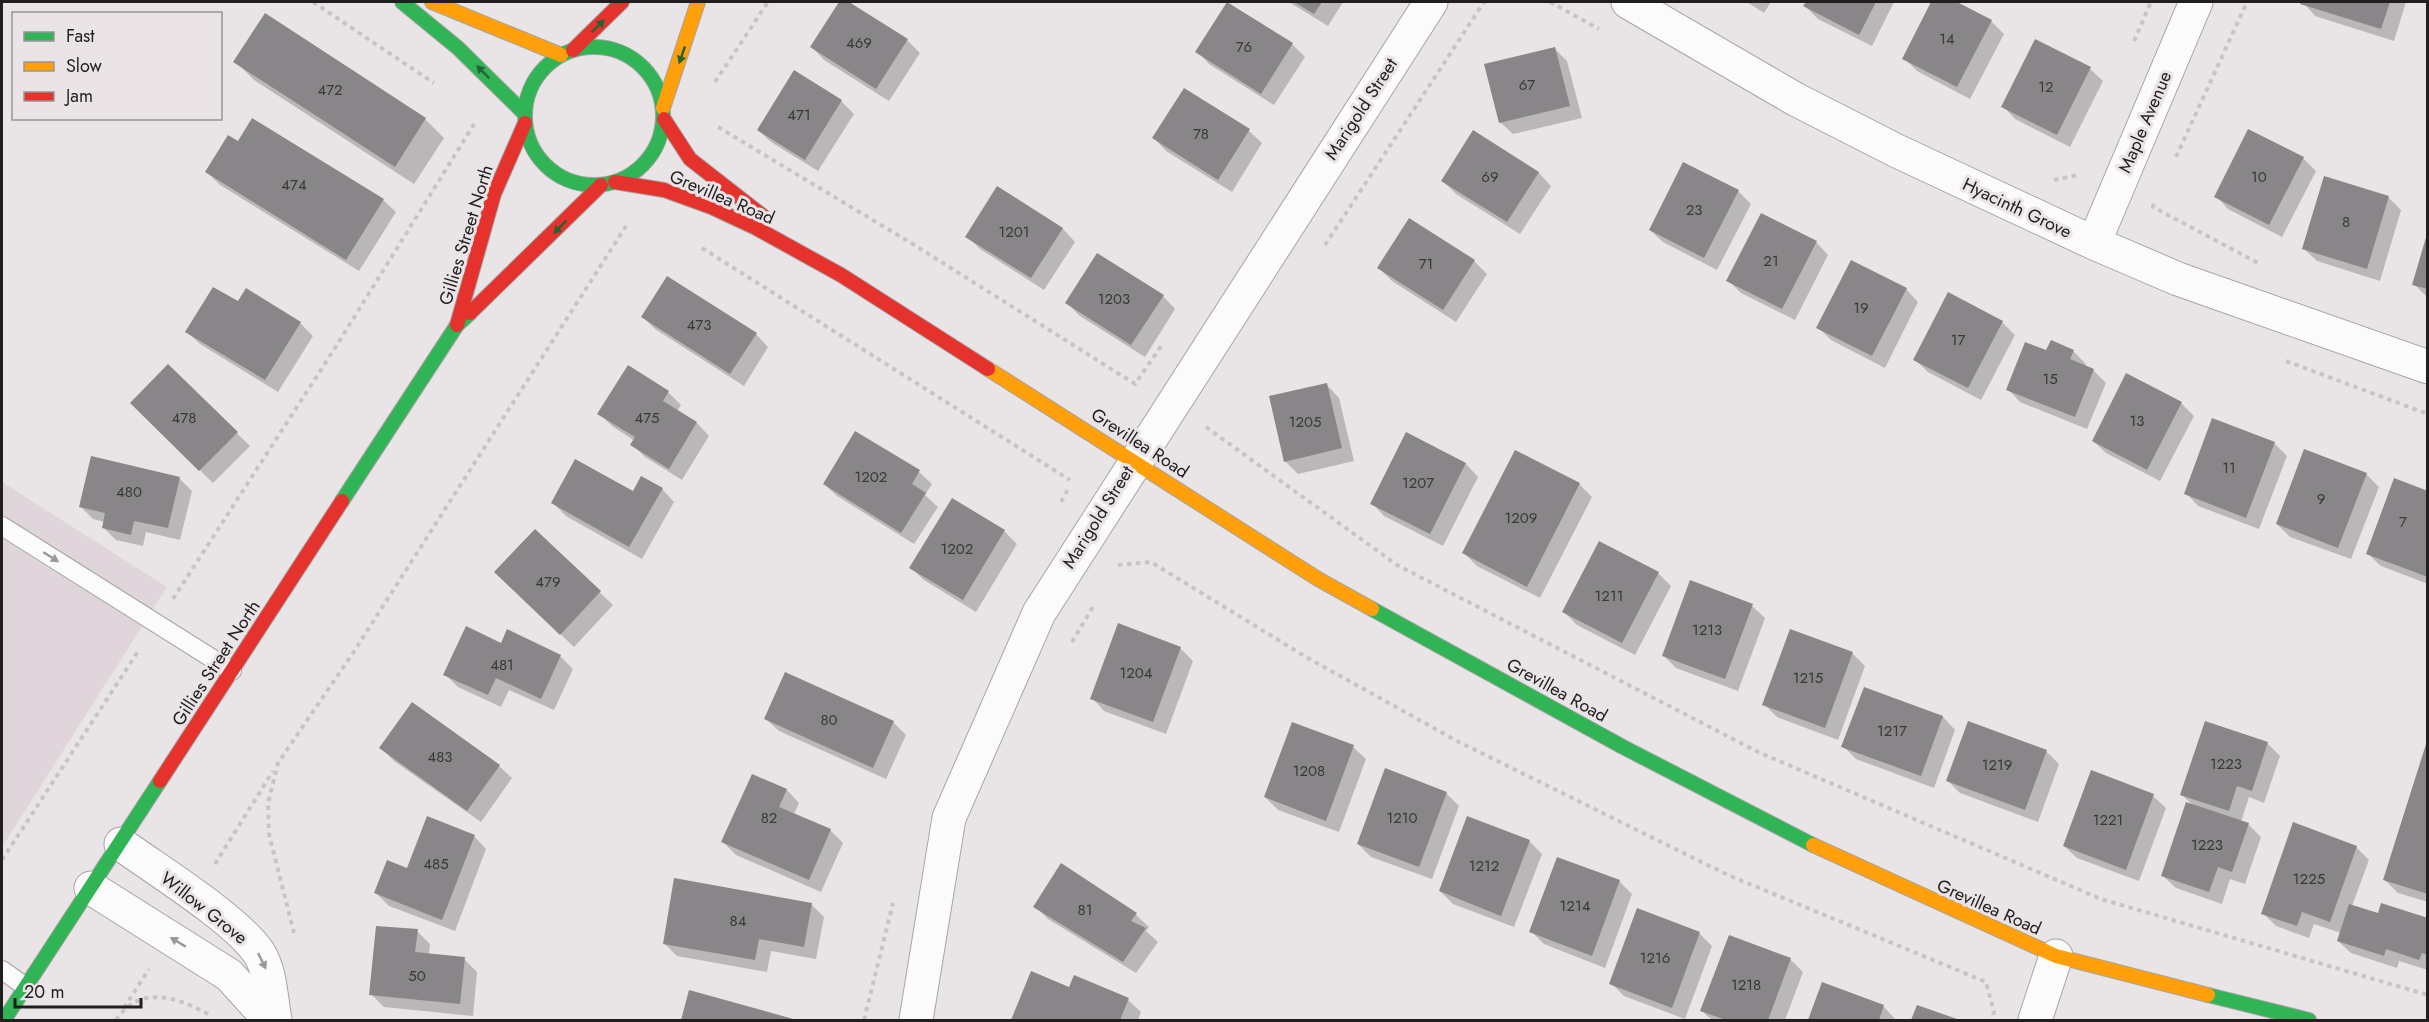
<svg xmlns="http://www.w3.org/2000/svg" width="2429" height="1022" font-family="Jost,sans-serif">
<rect width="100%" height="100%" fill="#e9e5e7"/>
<path fill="#dfd5da" d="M 2,482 L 167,587 L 2,847 Z"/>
<path fill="#0003" d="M 840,2 L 846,2 L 907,40 L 920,53 L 889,101 L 824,60 L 812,47 Z
M 1289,2 L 1343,2 L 1328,26 Z
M 1747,2 L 1771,2 L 1764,13 Z
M 1807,2 L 1894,2 L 1872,46 L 1818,19 L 1805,6 Z
M 1933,2 L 1954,2 L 1991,21 L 2004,34 L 1970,99 L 1917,71 L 1904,58 Z
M 2303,2 L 2406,2 L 2394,41 L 2315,16 Z
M 265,15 L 425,119 L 444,138 L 414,184 L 254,80 L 235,61 Z
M 2036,41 L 2090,69 L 2103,81 L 2070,147 L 2015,119 L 2003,106 Z
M 1292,44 L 1305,57 L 1274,105 L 1209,64 L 1197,51 Z
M 1554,48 L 1567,61 L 1582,118 L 1513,134 L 1500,122 Z
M 1185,90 L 1249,131 L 1262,143 L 1232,192 L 1166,151 L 1154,138 Z
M 841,101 L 854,114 L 818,171 L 771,142 L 758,130 Z
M 1473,132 L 1539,173 L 1551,186 L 1520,234 L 1456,194 L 1443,181 Z
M 239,143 L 383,200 L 396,212 L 359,271 L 220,185 L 207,172 Z
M 2303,158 L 2316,171 L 2282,237 L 2228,209 L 2216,196 Z
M 997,188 L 1063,229 L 1075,242 L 1044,290 L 980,249 L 967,236 Z
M 1738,191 L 1751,204 L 1717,270 L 1663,242 L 1650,230 Z
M 2388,197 L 2401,210 L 2380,281 L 2317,261 L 2304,249 Z
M 2428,237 L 2428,298 L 2414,284 Z
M 1816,242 L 1828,255 L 1795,320 L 1741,293 L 1728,280 Z
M 1474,261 L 1487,274 L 1456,322 L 1392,281 L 1379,268 Z
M 1906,289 L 1918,302 L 1885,368 L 1831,340 L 1818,327 Z
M 246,290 L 300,323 L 313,336 L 278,392 L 200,344 L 187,332 L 238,303 Z
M 1163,296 L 1175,309 L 1145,357 L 1080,316 L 1067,303 Z
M 643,317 L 756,334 L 768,347 L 744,386 L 655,329 Z
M 2002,322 L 2015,335 L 1981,400 L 1928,372 L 1915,360 Z
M 2073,351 L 2086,364 L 2085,367 L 2093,370 L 2106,383 L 2087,429 L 2020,402 L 2008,389 L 2047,352 Z
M 168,366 L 250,446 L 213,483 L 132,403 Z
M 1327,385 L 1339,398 L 1354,461 L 1298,474 L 1285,461 Z
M 668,392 L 681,405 L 677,411 L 697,423 L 709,436 L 682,480 L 645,457 L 632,444 L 635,441 L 612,426 L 599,413 Z
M 2181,403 L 2194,416 L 2160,481 L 2106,453 L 2093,441 Z
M 1407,434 L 1466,464 L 1478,477 L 1443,546 L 1384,516 L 1372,503 Z
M 2274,443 L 2287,456 L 2259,529 L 2198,506 L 2186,493 Z
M 919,472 L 932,484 L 925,495 L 938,507 L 914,544 L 837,496 L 824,484 Z
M 2366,474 L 2379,487 L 2351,559 L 2290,537 L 2277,524 Z
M 179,478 L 192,491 L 180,540 L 146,532 L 143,546 L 116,540 L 103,527 L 105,522 L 93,519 L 80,506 Z
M 1579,484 L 1592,497 L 1540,598 L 1477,566 L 1464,553 Z
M 662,489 L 674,502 L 642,559 L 566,516 L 553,503 Z
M 2428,492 L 2428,584 L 2381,566 L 2368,554 Z
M 535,531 L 613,605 L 574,647 L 509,585 Z
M 1004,531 L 1017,544 L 976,612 L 924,580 L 911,568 Z
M 1658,573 L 1671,586 L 1635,655 L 1577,625 L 1564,612 Z
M 1752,606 L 1765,618 L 1738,691 L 1676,668 L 1664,656 Z
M 502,645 L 560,656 L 573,669 L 554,710 L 509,690 L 501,707 L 458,687 L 445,674 Z
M 1180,648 L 1193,661 L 1166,734 L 1104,711 L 1092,698 Z
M 1852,653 L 1865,666 L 1838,740 L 1777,717 L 1764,704 Z
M 1865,689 L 1943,717 L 1955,730 L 1934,788 L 1856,759 L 1843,746 Z
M 766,719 L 893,722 L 906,735 L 886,779 L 779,731 Z
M 2267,743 L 2280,756 L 2264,803 L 2249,797 L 2241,822 L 2248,824 L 2261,837 L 2245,884 L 2230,879 L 2222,904 L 2176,888 L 2163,876 L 2194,806 L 2182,795 Z
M 2428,744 L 2428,902 L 2398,893 L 2385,880 Z
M 1353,747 L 1366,759 L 1339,832 L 1278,810 L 1265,797 Z
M 381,748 L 499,766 L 512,778 L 481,822 L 394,761 Z
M 2046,751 L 2059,764 L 2038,822 L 1960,793 L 1948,781 Z
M 1386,770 L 1446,793 L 1459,806 L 1432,879 L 1371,857 L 1358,844 Z
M 753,775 L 787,790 L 799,803 L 794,814 L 830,830 L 843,843 L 821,892 L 736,855 L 723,842 Z
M 2153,796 L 2166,808 L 2139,881 L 2077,858 L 2064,846 Z
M 474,836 L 486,849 L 455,931 L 389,906 L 376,893 L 408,870 Z
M 1529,841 L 1542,854 L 1514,927 L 1453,904 L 1440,891 Z
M 2356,847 L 2369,860 L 2352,906 L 2379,915 L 2428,919 L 2428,970 L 2399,961 L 2397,968 L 2351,953 L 2338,941 L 2341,933 L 2314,924 L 2309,938 L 2276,926 L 2263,913 Z
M 1061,865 L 1136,915 L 1149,927 L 1146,931 L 1158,942 L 1136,973 L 1048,919 L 1035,906 Z
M 1619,881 L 1632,894 L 1605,968 L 1544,944 L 1531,931 Z
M 811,904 L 824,917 L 816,959 L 771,951 L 767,972 L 677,956 L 664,943 Z
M 417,931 L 430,944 L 429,955 L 464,959 L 477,972 L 473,1016 L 384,1007 L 371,994 Z
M 1699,933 L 1712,946 L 1685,1019 L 1624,996 L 1611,983 Z
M 1730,937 L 1791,960 L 1803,972 L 1785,1020 L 1712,1020 L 1702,1011 Z
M 1075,977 L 1128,1000 L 1141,1012 L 1138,1020 L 1012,1020 L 1070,989 Z
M 1823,984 L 1884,1007 L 1896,1020 L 1809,1020 Z
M 690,992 L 793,1020 L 682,1020 Z
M 1918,1006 L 1956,1020 L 1913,1020 Z"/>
<path fill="#888688" d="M 839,2 L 849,2 L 908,39 L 876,89 L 810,47 Z
M 1227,2 L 1293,43 L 1261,94 L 1195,52 Z
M 1294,2 L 1322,2 L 1314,14 Z
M 1806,2 L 1876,2 L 1859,35 L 1803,6 Z
M 1931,2 L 1957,2 L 1992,20 L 1957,87 L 1902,59 Z
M 2301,2 L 2390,2 L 2381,29 L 2300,4 Z
M 265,13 L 426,118 L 395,167 L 233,62 Z
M 2035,39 L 2091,67 L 2057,135 L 2001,107 Z
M 1555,47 L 1570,106 L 1499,123 L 1484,64 Z
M 794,70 L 842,100 L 805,160 L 757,130 Z
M 1184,88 L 1250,129 L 1218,180 L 1152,138 Z
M 252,118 L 384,199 L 346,260 L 205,172 L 228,135 L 238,141 Z
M 2248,129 L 2304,157 L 2269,225 L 2214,197 Z
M 1473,130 L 1539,172 L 1507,222 L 1441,181 Z
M 1683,162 L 1739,190 L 1704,258 L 1649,230 Z
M 2324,176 L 2389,196 L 2367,269 L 2302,249 Z
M 997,186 L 1063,228 L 1031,278 L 965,237 Z
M 1761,213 L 1817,241 L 1782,309 L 1726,281 Z
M 1409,218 L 1475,260 L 1443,310 L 1377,268 Z
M 2427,234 L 2428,234 L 2428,289 L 2412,285 Z
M 1097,253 L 1164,295 L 1131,345 L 1065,303 Z
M 1851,260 L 1907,288 L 1872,356 L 1816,328 Z
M 667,276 L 757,333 L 730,374 L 641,317 Z
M 213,287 L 238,301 L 246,288 L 301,322 L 265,380 L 185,332 Z
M 1948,292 L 2003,321 L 1968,388 L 1913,360 Z
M 2051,340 L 2074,350 L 2070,359 L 2094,369 L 2075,417 L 2006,390 L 2025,342 L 2046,350 Z
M 168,364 L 238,432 L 199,471 L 130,403 Z
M 628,365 L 669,391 L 663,401 L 697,422 L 669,469 L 630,445 L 635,437 L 597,414 Z
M 2126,373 L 2182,402 L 2147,470 L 2092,441 Z
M 1327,383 L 1342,448 L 1284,462 L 1269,396 Z
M 2212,418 L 2275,442 L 2246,518 L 2184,494 Z
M 855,431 L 920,470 L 912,484 L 926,493 L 901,533 L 823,484 Z
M 1406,432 L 1466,463 L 1430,534 L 1370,504 Z
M 2304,449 L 2367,473 L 2338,548 L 2276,524 Z
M 1515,450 L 1580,483 L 1527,587 L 1462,553 Z
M 91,456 L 180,477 L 168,528 L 134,521 L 131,535 L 102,528 L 105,513 L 79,507 Z
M 575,459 L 633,491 L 641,476 L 663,488 L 629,547 L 551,503 Z
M 2394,478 L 2428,491 L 2428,577 L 2366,554 Z
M 952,498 L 1005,530 L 963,600 L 909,568 Z
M 535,529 L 601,591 L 560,635 L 494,572 Z
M 1599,541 L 1659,572 L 1622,643 L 1562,612 Z
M 1690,580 L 1753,604 L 1725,679 L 1662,656 Z
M 1118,623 L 1181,647 L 1153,722 L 1090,699 Z
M 466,626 L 501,643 L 507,629 L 561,655 L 541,699 L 496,678 L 488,695 L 443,675 Z
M 1790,629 L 1853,652 L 1825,728 L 1762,705 Z
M 785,672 L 894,721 L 873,768 L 764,719 Z
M 1864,687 L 1943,716 L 1921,776 L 1841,747 Z
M 412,702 L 500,765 L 467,811 L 379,748 Z
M 1968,721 L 2047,750 L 2025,810 L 1946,781 Z
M 2205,721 L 2268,742 L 2252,791 L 2237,786 L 2229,811 L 2180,795 Z
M 1292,722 L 1354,745 L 1326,821 L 1264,797 Z
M 2427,741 L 2428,741 L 2428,894 L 2383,880 Z
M 1385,768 L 1447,792 L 1419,867 L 1357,844 Z
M 2091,770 L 2154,794 L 2126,870 L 2063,846 Z
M 752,774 L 787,789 L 779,807 L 831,829 L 809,880 L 721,842 Z
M 2186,802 L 2249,823 L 2232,872 L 2218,867 L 2209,892 L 2161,876 Z
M 427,816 L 475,835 L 442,920 L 374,893 L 387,860 L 407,868 Z
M 1467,816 L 1530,840 L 1501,916 L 1439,891 Z
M 2293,822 L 2357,846 L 2330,922 L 2302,912 L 2297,926 L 2261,914 Z
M 1557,857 L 1620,880 L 1592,956 L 1529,932 Z
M 1061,863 L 1137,913 L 1131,921 L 1146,928 L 1123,962 L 1033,907 Z
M 674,878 L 812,903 L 804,947 L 759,939 L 755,960 L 663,944 Z
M 2381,903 L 2428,918 L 2428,955 L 2422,953 L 2419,960 L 2386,949 L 2384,956 L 2337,941 L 2349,904 L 2378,913 Z
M 1637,908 L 1700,932 L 1672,1008 L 1609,984 Z
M 376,926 L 418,929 L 415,952 L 465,957 L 460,1004 L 369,995 Z
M 1729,935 L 1791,958 L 1768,1020 L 1726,1020 L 1700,1011 Z
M 1031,971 L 1069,987 L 1074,975 L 1129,998 L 1120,1020 L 1011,1020 Z
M 1822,982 L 1884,1005 L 1879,1020 L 1808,1020 Z
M 689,990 L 797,1020 L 681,1020 Z
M 1917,1005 L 1960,1020 L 1911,1020 Z"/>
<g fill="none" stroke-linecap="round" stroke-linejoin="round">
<defs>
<path id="lane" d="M 2,526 L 232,671
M 2,970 L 26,987"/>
<path id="street" d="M 1628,2 L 1795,99 L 1897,151 L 2094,243 L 2178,279 L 2428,367
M 2094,243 L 2196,2
M 121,844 C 158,871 235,918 259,953 C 271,972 271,999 275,1020
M 91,888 L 229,975 L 270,1020
M 916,1020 L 949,818 L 1039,613 L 1431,2
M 2035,1020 L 2056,956"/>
<path id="fast" d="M 402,2 L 458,48 L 525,114
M525 116a69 69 0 1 1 138 0a69 69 0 1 1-138 0Z
M 342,501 L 457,325 L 470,313
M 1372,609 L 1623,747 L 1813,845
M 2208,995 L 2309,1020
M 4,1020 L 160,781"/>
<path id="slow" d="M 432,2 L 561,55
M 663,108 L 698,2
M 988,369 L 1318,579 L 1372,609
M 1813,845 L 2056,956 L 2208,995"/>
<path id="jam" d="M 573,50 L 622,2
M 664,119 L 690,159 L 763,216
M 615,182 L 664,190 L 711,207 L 756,228 L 841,275 L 988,369
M 470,313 L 601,185
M 457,325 L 494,194 L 525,123
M 160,781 L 342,501"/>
</defs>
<use href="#lane" stroke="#a6a4a4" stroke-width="20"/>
<use href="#street" stroke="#a6a4a4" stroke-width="35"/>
<use href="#fast" stroke="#a6a4a4" stroke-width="16"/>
<use href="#slow" stroke="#a6a4a4" stroke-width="16"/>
<use href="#jam" stroke="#a6a4a4" stroke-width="16"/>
<path stroke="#c6c5c5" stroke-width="4" stroke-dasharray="4.5 4.5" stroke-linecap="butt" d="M 313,2 L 434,83
M 1550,2 L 1599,29
M 2134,41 L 2151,2
M 715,82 L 768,2
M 718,127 L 916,246 L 1135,384 L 1162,345
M 2176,157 L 2247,2
M 2054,180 L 2078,175
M 2154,204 L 2153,207 L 2260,264
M 1325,245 L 1484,2
M 702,248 L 1070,480
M 2286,361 L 2428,414
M 1206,427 L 1397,565 L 1758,752 L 2101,899 L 2428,995
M 1061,502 L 1068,489
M 1118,565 L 1151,562 L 1306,657 L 1459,742 L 1728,875 L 1986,982 L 1994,1012 L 1991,1020
M 173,599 L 335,348 L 476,121
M 1072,642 L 1094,605
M 2,860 L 139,650
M 215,864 L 273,771
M 294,933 L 269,834 L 268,803 L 278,763 L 353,653 L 628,223
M 124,1008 L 149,969
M 116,1020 C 140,984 177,997 210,1015
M 864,1020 L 893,903"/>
<use href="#lane" stroke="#fcfbfb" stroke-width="18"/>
<use href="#street" stroke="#fcfbfb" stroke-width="33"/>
<use href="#fast" stroke="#30b455" stroke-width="14"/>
<use href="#slow" stroke="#ff9f0a" stroke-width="14"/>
<use href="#jam" stroke="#e5322d" stroke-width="14"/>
</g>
<defs><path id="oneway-solid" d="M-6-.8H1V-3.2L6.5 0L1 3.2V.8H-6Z" transform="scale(1.5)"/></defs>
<g fill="#276237">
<use href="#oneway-solid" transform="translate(598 26) rotate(-44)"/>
<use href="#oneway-solid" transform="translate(682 55) rotate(109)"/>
<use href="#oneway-solid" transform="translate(483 72) rotate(-135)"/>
<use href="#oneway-solid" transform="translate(560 227) rotate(135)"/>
</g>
<g fill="#999898">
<use href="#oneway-solid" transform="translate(51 557) rotate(32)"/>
<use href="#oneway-solid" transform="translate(178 942) rotate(-149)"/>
<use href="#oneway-solid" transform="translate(262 961) rotate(64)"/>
</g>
<g text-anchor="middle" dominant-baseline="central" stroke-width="6" stroke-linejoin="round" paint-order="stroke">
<g font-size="15" fill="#3a3839">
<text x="1947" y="39">14</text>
<text x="859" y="43">469</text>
<text x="1244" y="47">76</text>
<text x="1527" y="85">67</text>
<text x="2046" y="87">12</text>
<text x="330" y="90">472</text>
<text x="799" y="115">471</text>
<text x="1201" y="134">78</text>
<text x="1490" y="177">69</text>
<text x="2259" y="177">10</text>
<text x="294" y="185">474</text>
<text x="1694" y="210">23</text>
<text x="2346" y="222">8</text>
<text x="1014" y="232">1201</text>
<text x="1771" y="261">21</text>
<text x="1426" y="264">71</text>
<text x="1114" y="299">1203</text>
<text x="1861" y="308">19</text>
<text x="699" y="325">473</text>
<text x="1958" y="340">17</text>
<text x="2050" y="379">15</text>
<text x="184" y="418">478</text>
<text x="647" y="418">475</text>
<text x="2137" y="421">13</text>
<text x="1305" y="422">1205</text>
<text x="2229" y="468">11</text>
<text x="871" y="477">1202</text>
<text x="1418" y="483">1207</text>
<text x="129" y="492">480</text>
<text x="2321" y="499">9</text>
<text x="1521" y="518">1209</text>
<text x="2403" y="522">7</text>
<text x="957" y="549">1202</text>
<text x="548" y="582">479</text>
<text x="1609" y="596">1211</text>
<text x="1707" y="630">1213</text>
<text x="502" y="665">481</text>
<text x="1136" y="673">1204</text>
<text x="1808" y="678">1215</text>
<text x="829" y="720">80</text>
<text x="1892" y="731">1217</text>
<text x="440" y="757">483</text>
<text x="2226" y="764">1223</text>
<text x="1997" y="765">1219</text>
<text x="1309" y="771">1208</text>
<text x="769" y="818">82</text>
<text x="1402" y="818">1210</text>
<text x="2108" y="820">1221</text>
<text x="2207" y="845">1223</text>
<text x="436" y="864">485</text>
<text x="1484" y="866">1212</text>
<text x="2309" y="879">1225</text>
<text x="1575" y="906">1214</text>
<text x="1085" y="910">81</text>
<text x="738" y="921">84</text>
<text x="1655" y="958">1216</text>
<text x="417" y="976">50</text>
<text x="1746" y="985">1218</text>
</g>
<g font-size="18" fill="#201e1f" stroke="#eae4e7">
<text transform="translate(1361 109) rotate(-57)">Marigold Street</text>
<text transform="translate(2145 122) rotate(-67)">Maple Avenue</text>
<text transform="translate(722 197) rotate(23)">Grevillea Road</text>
<text transform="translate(2017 208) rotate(25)">Hyacinth Grove</text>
<text transform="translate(466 235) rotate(-73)">Gillies Street North</text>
<text transform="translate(1140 443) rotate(33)">Grevillea Road</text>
<text transform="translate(1098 517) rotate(-58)">Marigold Street</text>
<text transform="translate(216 663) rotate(-57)">Gillies Street North</text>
<text transform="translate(1557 690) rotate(29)">Grevillea Road</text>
<text transform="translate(1989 907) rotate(24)">Grevillea Road</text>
<text transform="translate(204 908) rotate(38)">Willow Grove</text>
</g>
</g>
<rect width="2429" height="1022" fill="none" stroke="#201e1f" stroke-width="6"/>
<rect x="12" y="12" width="210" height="108" fill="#eae4e7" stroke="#999597" stroke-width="1.5"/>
<rect x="24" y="32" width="30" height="9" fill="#30b455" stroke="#999597" stroke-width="1.5"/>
<text x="66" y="42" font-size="18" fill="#201e1f">Fast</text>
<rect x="24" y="62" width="30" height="9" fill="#ff9f0a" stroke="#999597" stroke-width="1.5"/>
<text x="66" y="72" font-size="18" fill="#201e1f">Slow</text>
<rect x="24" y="92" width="30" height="9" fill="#e5322d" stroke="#999597" stroke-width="1.5"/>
<text x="66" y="102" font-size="18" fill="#201e1f">Jam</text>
<path d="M15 998v9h126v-9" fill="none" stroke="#201e1f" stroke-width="3"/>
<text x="24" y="998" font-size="18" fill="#201e1f" stroke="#eae4e7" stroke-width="4.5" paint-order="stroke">20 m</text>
</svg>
